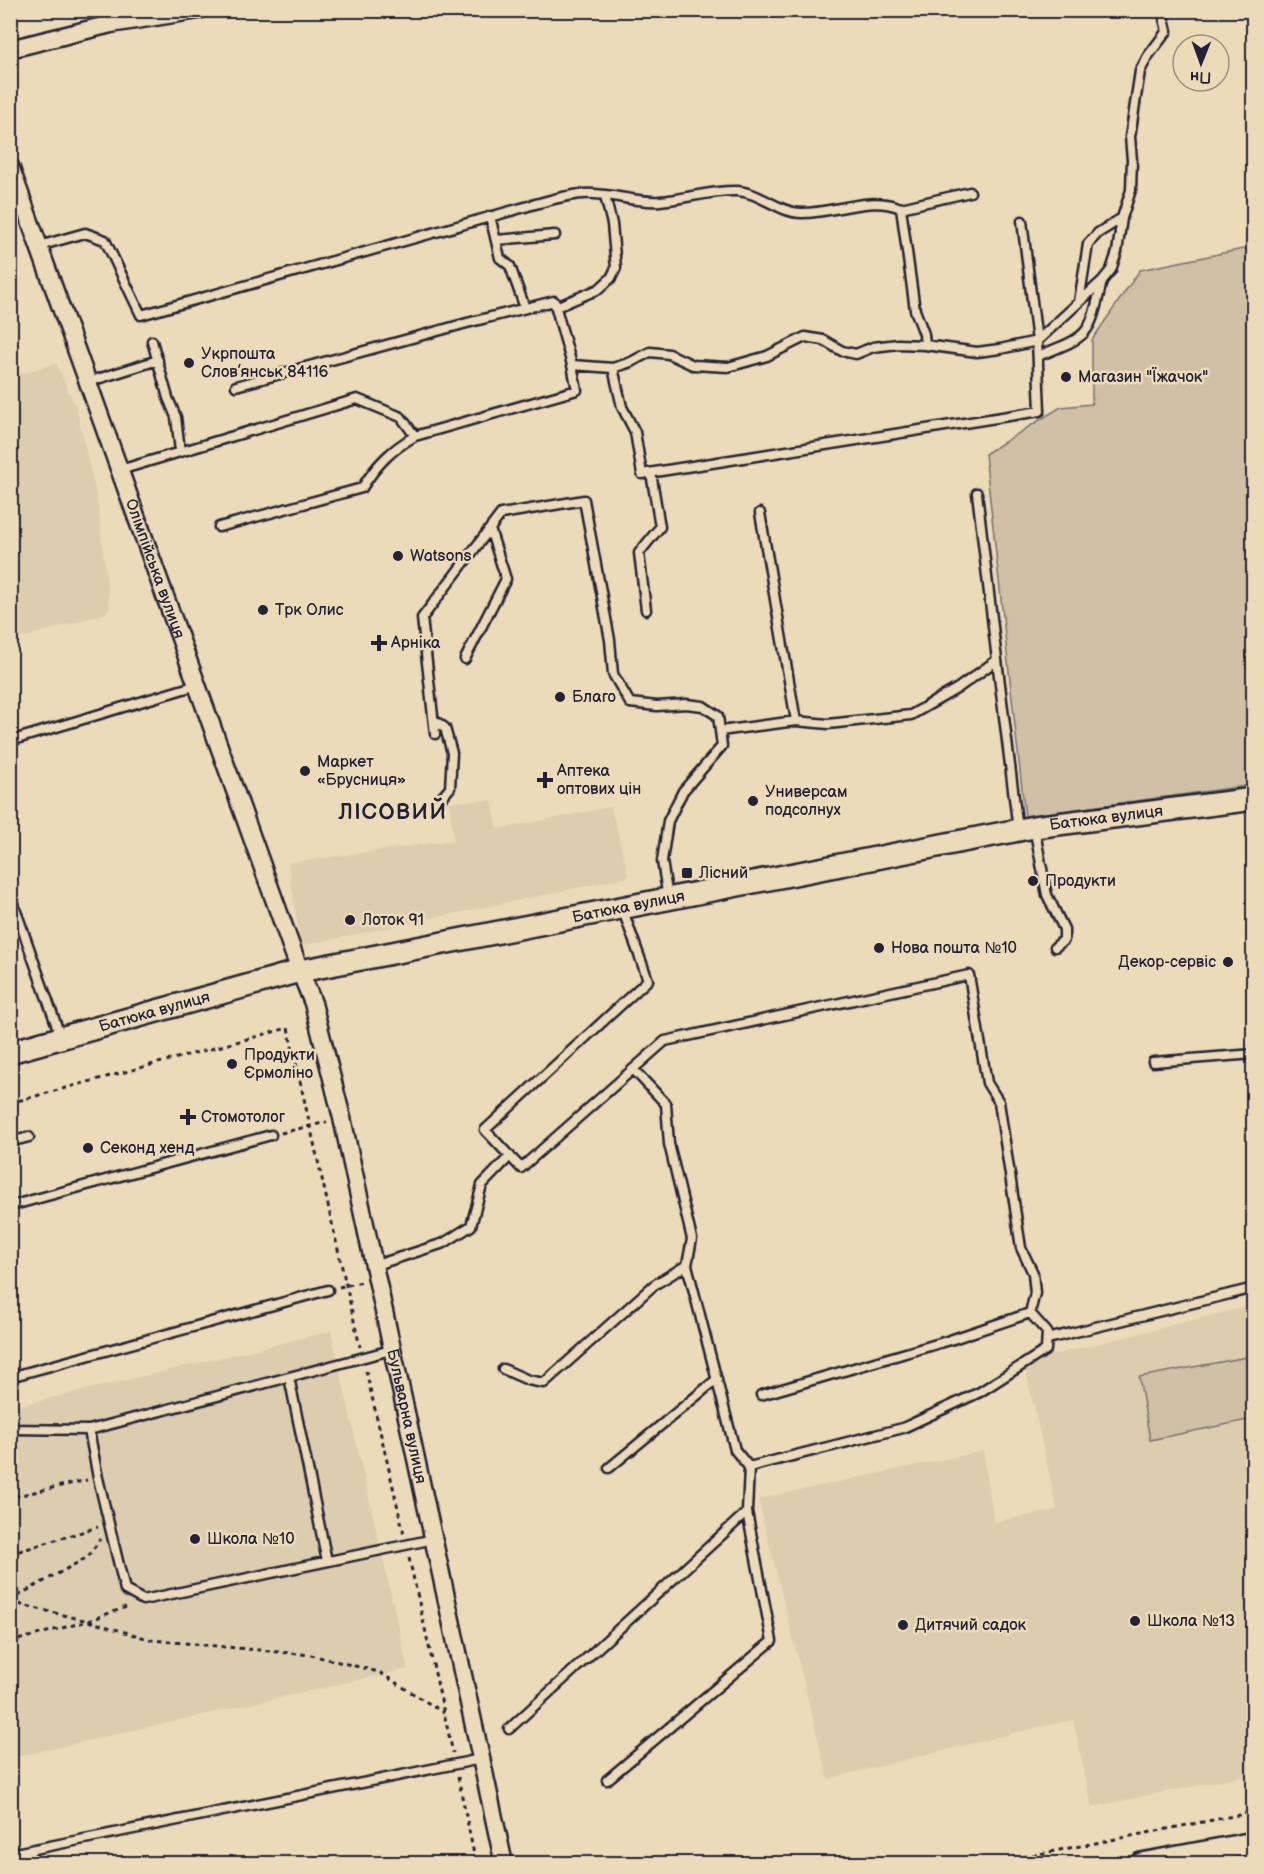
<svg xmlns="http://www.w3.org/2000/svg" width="1264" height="1874" font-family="'Balsamiq Sans',sans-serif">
<rect width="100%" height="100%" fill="#ecdbb8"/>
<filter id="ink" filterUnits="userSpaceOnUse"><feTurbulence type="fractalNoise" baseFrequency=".0167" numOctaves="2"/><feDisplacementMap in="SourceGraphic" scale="12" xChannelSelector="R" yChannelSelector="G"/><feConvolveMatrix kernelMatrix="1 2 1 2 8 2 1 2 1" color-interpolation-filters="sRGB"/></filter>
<g filter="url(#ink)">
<path fill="#ddcdaf" d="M 56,363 L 76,407 L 97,499 L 110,607 L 105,614 L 11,641 L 11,377 Z
M 492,800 L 498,829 L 611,807 L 629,877 L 301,946 L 288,863 L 454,840 L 449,802 Z
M 1253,1305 L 1253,1774 L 1092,1807 L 1073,1720 L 1039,1727 L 828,1779 L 758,1499 L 983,1451 L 994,1522 L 1057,1510 L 1024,1362 Z
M 331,1331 L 408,1669 L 11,1758 L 10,1408 Z"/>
<path fill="#cfc0a6" stroke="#787170" stroke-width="1.5" d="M 1253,247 L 1253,785 L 1025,816 L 985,454 L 1061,407 L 1092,404 L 1092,340 L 1140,270 Z
M 1253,1356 L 1253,1419 L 1150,1440 L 1139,1377 Z"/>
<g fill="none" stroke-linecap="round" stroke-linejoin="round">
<defs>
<path id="service" d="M 901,208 L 915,310 L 924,334 L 925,345
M 490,216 L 500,258 L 510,266 L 525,308
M 1122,218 L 1131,190 L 1132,160 L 1130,137 L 1140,71 L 1148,56 L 1167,31 L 1162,10
M 496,240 L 555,235
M 39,246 L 85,233 L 105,240 L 141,315 L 525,207 C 543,202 564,195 583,194 C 609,192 634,203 660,201 C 686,199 711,190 737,191 C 760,192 779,213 802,213 C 836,213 868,195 901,208 L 970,192
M 1079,302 L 1088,244 L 1098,233 L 1122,218 L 1117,252 L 1111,270 L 1102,281
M 556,307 L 599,289 L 611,278 L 616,268 L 612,224 L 605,196
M 152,341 L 168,398 L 176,417 L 180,451
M 572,365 L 613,368 L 622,407 L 635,432 L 642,474 L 1040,411 L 1037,341 L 1022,221
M 613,368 L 631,362 L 650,352 L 669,354 L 693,365 L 728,367 L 767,356 L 805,337 L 823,340 L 842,351 L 856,354 L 873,347 L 898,344 L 925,345 L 977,352 L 1000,349 L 1037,341 L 1102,281 C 1089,337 1091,335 1038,356
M 88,382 L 158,360
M 236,386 L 467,323 L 554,301 L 572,365 L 577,390 L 415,436
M 120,470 L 357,399 L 401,417 L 415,436 C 391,450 377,464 362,488 L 219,527
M 977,493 L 997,660
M 646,610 L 639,553 L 660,527 L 651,473
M 465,659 L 506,579 L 490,529
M 434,720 L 445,728 L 452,753 L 450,788 L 437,803
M 796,721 L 828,724 L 911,715 L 958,688 L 997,660 L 1018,830
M 720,731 L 796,721 L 760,513
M 435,734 L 422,618 L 501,514 L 584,500 L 610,640 L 613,674 L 630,703 L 657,706 L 686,704 L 703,706 L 718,716 L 722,746 L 683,791 L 668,821 L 662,861 L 668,898
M 10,741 L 197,685
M 1034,827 L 1047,895 L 1064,929 L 1064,940 L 1055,947
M 10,894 L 61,1038
M 622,908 L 648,980 L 485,1130 L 521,1168 L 665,1041 L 969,975 L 987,1083 L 999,1102 L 1021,1248 L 1033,1273 L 1035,1293 L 1030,1313
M 1153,1062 L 1254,1054
M 633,1069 L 666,1104 L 669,1144 L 692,1239 L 687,1265 L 735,1450 L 749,1467
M 10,1142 L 29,1137
M 10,1206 L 271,1135
M 373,1266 L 444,1243 L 471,1226 L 482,1185 L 510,1156
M 1047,1339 L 1254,1288
M 503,1369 L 528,1380 L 544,1383 L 654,1285 L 687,1265
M 10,1377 L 328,1290
M 289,1377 L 327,1561
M 10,1429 L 89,1430 L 391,1350
M 89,1430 L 98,1478 L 125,1590 L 143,1600 L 434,1539
M 609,1468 L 717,1379
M 509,1729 L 747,1512
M 607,1780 L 772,1641 L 747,1512 L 749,1467 L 903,1428 L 980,1392 L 1046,1350 L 1047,1332 L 1030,1313 L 947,1341 L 761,1395
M 29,1851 L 31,1864
M 10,1854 L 481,1759"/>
<g id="minor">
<path d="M 10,49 L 111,24 L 199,10"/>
<path id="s1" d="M 10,166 L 300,971 L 313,1003 L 342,1118 L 504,1864"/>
</g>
<g id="tertiary">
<path id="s2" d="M 10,1052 L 300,971 L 1034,827 L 1254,799"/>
<path d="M 1141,1864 L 1254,1843"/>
</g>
</defs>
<use href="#service" stroke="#22223b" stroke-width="13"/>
<use href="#minor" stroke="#22223b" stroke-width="21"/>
<use href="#tertiary" stroke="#22223b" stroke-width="26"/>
<path stroke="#22223b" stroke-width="3" stroke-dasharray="4.5 4.5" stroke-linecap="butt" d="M 10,1103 L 288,1028 L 360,1347
M 281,1133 L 327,1122
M 339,1287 L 362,1282
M 366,1371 L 404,1534
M 10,1491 L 12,1497 L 87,1480
M 10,1506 L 12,1497
M 10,1554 L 98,1527
M 409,1558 L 453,1753
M 10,1600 L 88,1557 L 100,1539
M 10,1602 L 88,1621 L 152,1640 L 311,1655 L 379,1672 L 444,1713
M 10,1642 L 88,1621 L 126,1607
M 458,1777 L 476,1864
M 988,1864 L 1254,1812"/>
<use href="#service" stroke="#ecdbb8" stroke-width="8"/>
<use href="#minor" stroke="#ecdbb8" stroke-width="16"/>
<use href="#tertiary" stroke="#ecdbb8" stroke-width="21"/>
</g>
</g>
<g fill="#22223b" stroke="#ecdbb8" stroke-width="2">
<circle cx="189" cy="363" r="6"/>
<circle cx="1066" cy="377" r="6"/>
<circle cx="398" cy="556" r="6"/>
<circle cx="263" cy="610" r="6"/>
<path d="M376 634h6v6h6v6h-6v6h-6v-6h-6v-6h6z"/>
<circle cx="560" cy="697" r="6"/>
<circle cx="305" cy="771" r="6"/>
<path d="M542 771h6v6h6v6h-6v6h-6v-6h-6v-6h6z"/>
<circle cx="753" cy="801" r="6"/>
<rect x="681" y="867" width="12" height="12" rx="3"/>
<circle cx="1033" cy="881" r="6"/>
<circle cx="350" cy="920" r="6"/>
<circle cx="879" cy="948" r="6"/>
<circle cx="1228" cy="962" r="6"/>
<circle cx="232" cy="1064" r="6"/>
<path d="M185 1108h6v6h6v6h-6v6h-6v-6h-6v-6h6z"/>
<circle cx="88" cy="1148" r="6"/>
<circle cx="195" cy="1539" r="6"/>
<circle cx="1135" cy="1621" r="6"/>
<circle cx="903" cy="1625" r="6"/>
</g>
<g text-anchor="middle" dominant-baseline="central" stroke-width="5" stroke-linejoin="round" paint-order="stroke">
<g font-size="16" fill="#22223b" stroke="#ecdbb8" text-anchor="start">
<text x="201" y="354">Укрпошта<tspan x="201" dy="18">Слов’янськ 84116</tspan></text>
<text x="1078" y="377">Магазин "Їжачок"</text>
<text x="410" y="556">Watsons</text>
<text x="275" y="610">Трк Олис</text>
<text x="391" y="643">Арніка</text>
<text x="572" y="697">Благо</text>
<text x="317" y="762">Маркет<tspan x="317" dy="18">«Брусниця»</tspan></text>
<text x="557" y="771">Аптека<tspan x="557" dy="18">оптових цін</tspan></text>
<text x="765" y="792">Универсам<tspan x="765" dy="18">подсолнух</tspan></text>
<text x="699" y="873">Лісний</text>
<text x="1045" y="881">Продукти</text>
<text x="362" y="920">Лоток 91</text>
<text x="891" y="948">Нова пошта №10</text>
<text x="1216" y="962" text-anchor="end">Декор-сервіс</text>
<text x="244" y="1055">Продукти<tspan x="244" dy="18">Єрмоліно</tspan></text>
<text x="201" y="1117">Стомотолог</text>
<text x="100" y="1148">Секонд хенд</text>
<text x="207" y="1539">Школа №10</text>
<text x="1147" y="1621">Школа №13</text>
<text x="915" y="1625">Дитячий садок</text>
</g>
<g font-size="16" fill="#22223b" stroke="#ecdbb8">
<text stroke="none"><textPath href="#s1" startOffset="428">Олімпійська вулиця</textPath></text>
<text stroke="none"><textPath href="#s2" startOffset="1122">Батюка вулиця</textPath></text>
<text stroke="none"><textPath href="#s2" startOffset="636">Батюка вулиця</textPath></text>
<text stroke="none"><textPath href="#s2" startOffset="150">Батюка вулиця</textPath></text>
<text stroke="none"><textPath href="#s1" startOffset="1314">Бульварна вулиця</textPath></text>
</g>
<g font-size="22" font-weight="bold" letter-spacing="1.5" fill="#22223b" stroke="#ecdbb8">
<text x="393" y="812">ЛІСОВИЙ</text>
</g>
</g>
<rect width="1264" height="1874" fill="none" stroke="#ecdbb8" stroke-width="36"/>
<rect x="18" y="18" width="1228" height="1838" fill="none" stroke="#22223b" stroke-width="2" filter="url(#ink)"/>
<g transform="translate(1201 63) rotate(181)"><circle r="28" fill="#ecdbb8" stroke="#9b9186" stroke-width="1.5"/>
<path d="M0-4.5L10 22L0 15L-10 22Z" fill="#22223b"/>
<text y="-9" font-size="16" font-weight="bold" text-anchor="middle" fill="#22223b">Пн</text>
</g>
</svg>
